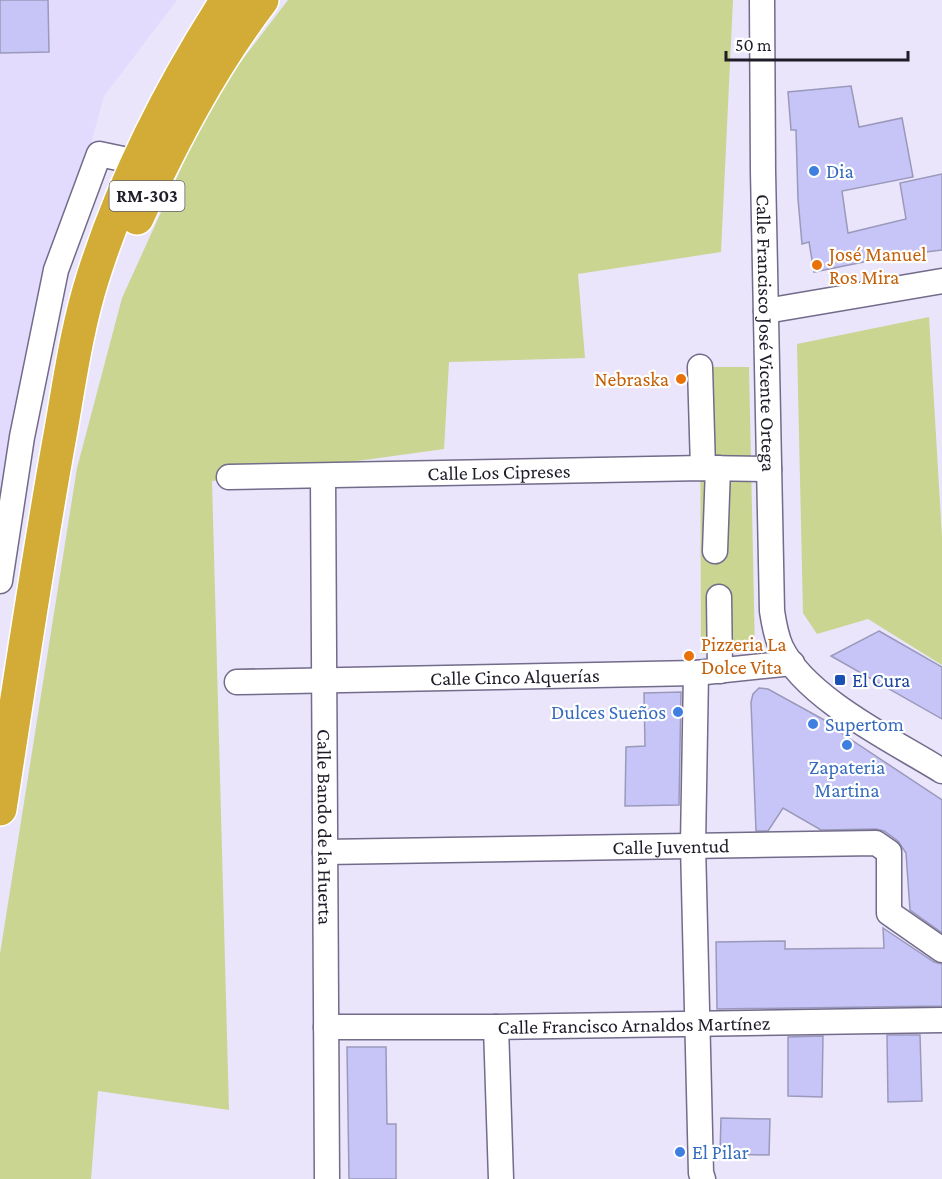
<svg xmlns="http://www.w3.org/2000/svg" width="942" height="1179" font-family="'Crimson Pro',serif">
<rect width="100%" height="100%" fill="#eae5fb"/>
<path fill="#e3dbfe" d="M 0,0 L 177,0 L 104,96 L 56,270 L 0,542 Z"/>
<path fill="#c9d591" d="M 288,0 L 733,0 L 721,252 L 578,274 L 585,358 L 449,362 L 444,449 L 212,481 L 229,1110 L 98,1091 L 91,1179 L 0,1179 L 0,954 L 77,468 L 122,298 L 213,98 Z
M 929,317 L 942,537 L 942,665 L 868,619 L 817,634 L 803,613 L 797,344 Z
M 700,367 L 749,367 L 755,651 L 701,654 Z"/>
<path fill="#c7c5f7" stroke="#9a99bb" stroke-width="1.5" d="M 0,0 L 48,0 L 49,52 L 0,53 Z
M 851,86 L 859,127 L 902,118 L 913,177 L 842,191 L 848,233 L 906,219 L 900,183 L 942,174 L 942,250 L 893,256 L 814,272 L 809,242 L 802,244 L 798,199 L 796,130 L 791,130 L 788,92 Z
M 879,631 L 942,667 L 942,719 L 831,656 Z
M 759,688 L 768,689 L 837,727 L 835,729 L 942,800 L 942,933 L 910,910 L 906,853 L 898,841 L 884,831 L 876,829 L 821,830 L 783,808 L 768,831 L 756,831 L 751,702 L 753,694 Z
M 681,692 L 679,805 L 625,806 L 626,747 L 645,746 L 644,693 Z
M 883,928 L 934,962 L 942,964 L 942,1006 L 717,1009 L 716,942 L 785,941 L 785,949 L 884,948 Z
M 887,1035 L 920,1035 L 922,1101 L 888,1102 Z
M 823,1036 L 822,1097 L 788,1096 L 788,1037 Z
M 347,1047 L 386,1047 L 387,1124 L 396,1124 L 396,1179 L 349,1179 Z
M 721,1118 L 770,1119 L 769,1155 L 720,1154 Z"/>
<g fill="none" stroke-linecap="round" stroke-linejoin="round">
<defs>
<g id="minor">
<path id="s1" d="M 762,0 L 763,171 L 772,611 C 774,624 776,636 781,647 C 806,699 894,741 942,771"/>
<path d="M 766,311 L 942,281"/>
<path d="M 700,367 L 703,468"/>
<path id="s2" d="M 323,476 L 327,1179"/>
<path id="s3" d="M 229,477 L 703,468 L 769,469"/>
<path d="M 715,551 L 718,468"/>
<path d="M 0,581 L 22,437 L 56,270 L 99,154 L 137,162"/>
<path d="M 719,597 L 720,671"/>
<path d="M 696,673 L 693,845 L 701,1173 L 703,1179"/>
<path id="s4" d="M 237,682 L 696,673 L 792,663"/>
<path id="s5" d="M 325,852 L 876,843 L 889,852 L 889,913 L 942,950"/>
<path id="s6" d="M 326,1027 L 496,1027 L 942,1020"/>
<path d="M 496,1027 L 501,1179"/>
</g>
<path id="highway" d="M 137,218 C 172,142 211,67 262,0
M 0,809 C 19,686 37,563 59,441 C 69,386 76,330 93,277 C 124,179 171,87 227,0"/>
</defs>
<use href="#minor" stroke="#726b8a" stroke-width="27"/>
<use href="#highway" stroke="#fff" stroke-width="36"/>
<use href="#minor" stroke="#fff" stroke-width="24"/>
<use href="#highway" stroke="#d2ac37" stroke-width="33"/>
</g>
<g fill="#3f7fe0" stroke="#fff" stroke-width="2">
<circle cx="814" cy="171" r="6"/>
<circle cx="678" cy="712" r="6"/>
<circle cx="813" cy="724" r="6"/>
<circle cx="847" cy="745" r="6"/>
<circle cx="680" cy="1152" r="6"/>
</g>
<g fill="#e8710a" stroke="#fff" stroke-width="2">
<circle cx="817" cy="265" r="6"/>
<circle cx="681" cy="379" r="6"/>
<circle cx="689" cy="656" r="6"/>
</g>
<rect fill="#1a4fb4" stroke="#fff" stroke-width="2" x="834" y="674" width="12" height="12" rx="3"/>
<g text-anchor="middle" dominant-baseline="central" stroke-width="4.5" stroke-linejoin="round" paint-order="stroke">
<rect fill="#fff" stroke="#626068" stroke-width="1.5" x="109.5" y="181" width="75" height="30" rx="4.5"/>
<g font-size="18" font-weight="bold" fill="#1f1c28">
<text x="147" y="196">RM-303</text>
</g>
<g font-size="20" fill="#366cbe" stroke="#fff" text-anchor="start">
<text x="826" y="171">Dia</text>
<text x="666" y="712" text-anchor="end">Dulces Sueños</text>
<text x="825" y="724">Supertom</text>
<text x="847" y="767" text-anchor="middle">Zapateria<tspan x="847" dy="23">Martina</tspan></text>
<text x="692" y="1152">El Pilar</text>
</g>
<g font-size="20" fill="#c56008" stroke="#fff" text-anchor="start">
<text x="829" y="254">José Manuel<tspan x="829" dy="23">Ros Mira</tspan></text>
<text x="669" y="379" text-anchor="end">Nebraska</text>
<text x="701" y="644">Pizzeria La<tspan x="701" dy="23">Dolce Vita</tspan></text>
</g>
<g font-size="20" fill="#1f1c28" stroke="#fff">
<text stroke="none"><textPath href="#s1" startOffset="333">Calle Francisco José Vicente Ortega</textPath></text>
<text stroke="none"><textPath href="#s3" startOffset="270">Calle Los Cipreses</textPath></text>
<text stroke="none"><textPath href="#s4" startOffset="278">Calle Cinco Alquerías</textPath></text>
<text stroke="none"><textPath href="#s2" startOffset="351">Calle Bando de la Huerta</textPath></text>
<text stroke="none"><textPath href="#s5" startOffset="346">Calle Juventud</textPath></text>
<text stroke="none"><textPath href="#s6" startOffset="308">Calle Francisco Arnaldos Martínez</textPath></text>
</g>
<g font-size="20" fill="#164399" stroke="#fff" text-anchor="start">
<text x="852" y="680">El Cura</text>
</g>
</g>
<path d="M726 51v9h182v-9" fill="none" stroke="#1f1c28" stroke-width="3"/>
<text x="735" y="51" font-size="18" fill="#1f1c28" stroke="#ffffff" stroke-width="4.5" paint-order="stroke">50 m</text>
</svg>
